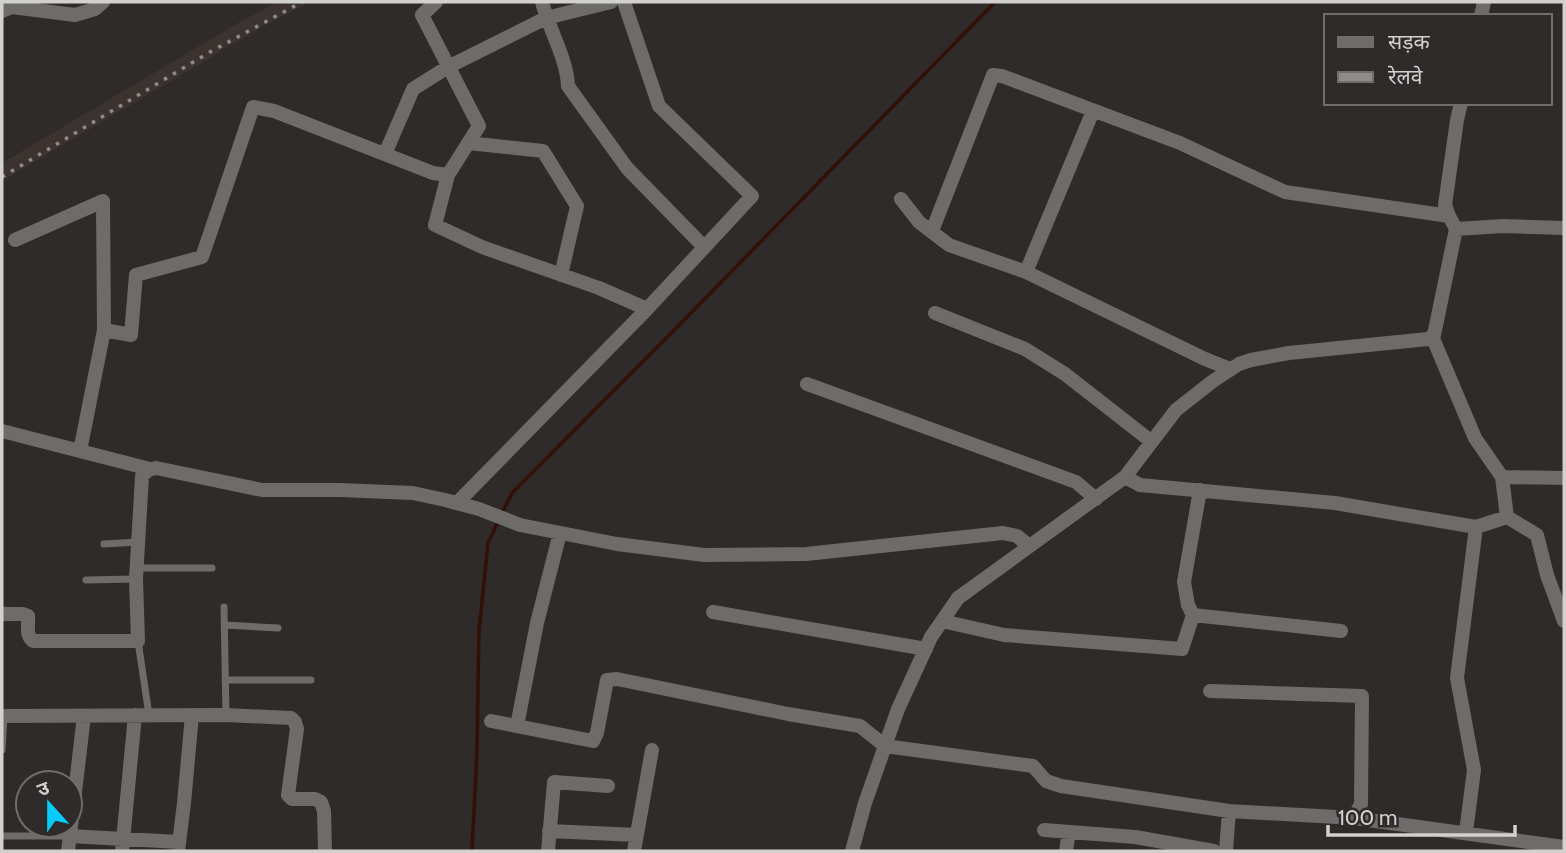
<svg xmlns="http://www.w3.org/2000/svg" width="1566" height="853" font-family="Cabin,'Noto Sans Devanagari',sans-serif">
<rect width="100%" height="100%" fill="#2e2b2a"/>
<path fill="#3c3330" d="M 278,2 L 310,2 L 264,26 L 2,181 L 2,163 L 238,23 Z"/>
<g fill="none" stroke-linecap="round" stroke-linejoin="round">
<path stroke="#331005" stroke-width="3.5" d="M 502,513 L 512,493 L 690,314 L 995,2
M 472,851 L 477,749 L 479,630 L 488,543 L 499,520"/>
<path stroke="#6d6c6b" stroke-width="7" d="M 104,544 L 138,542
M 137,568 L 212,568
M 86,580 L 135,579
M 224,607 L 226,715
M 225,625 L 278,628
M 138,641 L 149,715
M 225,680 L 311,680
M 2,750 L 4,716
M 2,836 L 69,836"/>
<path stroke="#6d6c6b" stroke-width="14" d="M 436,2 L 422,15 L 479,126 L 448,175 L 435,225 L 482,247 L 599,288 L 647,309
M 542,2 C 549,29 567,59 568,86 L 627,168 L 704,247
M 2,11 L 12,7 L 75,15 L 95,9 L 103,2
M 1481,16 L 1484,2
M 468,143 L 543,151 L 577,206 L 561,275
M 385,154 L 413,89 L 448,67 L 546,18 L 611,2
M 901,199 L 919,222 L 949,245 L 1026,272 L 1205,359 L 1230,369
M 1456,229 L 1503,226 L 1564,228
M 932,231 L 993,75 L 1002,76 L 1180,143 L 1285,192 L 1449,216
M 15,240 L 103,201 L 104,330 L 80,451
M 1026,272 L 1093,111
M 935,313 L 1025,349 L 1065,374 L 1152,442
M 104,330 L 131,335 L 136,275 L 202,257 L 253,107 L 274,111 L 433,173 L 448,175
M 1432,336 L 1475,438 L 1502,477 L 1507,517
M 807,384 L 1076,482 L 1096,499
M 2,431 L 150,469
M 1125,477 L 1140,485 L 1335,503 L 1476,527 L 1457,678 L 1474,770 L 1466,832
M 1502,477 L 1564,478
M 457,503 L 647,309 L 752,196 L 659,106 L 624,2
M 1476,527 L 1507,517 L 1537,535 L 1547,575 L 1564,621
M 713,612 L 926,649
M 2,614 L 23,614 L 28,616 C 29,625 25,635 33,641 L 138,641 L 136,579 L 142,476 L 148,470 L 156,468 L 262,490 L 340,490 L 413,493 L 445,500 L 479,509 L 520,525 L 617,544 L 704,555 L 806,554 L 1003,533 L 1017,536 L 1029,546
M 1193,615 L 1341,631
M 1193,615 L 1188,605 L 1184,582 L 1200,490
M 942,621 L 1004,635 L 1182,649 L 1193,615
M 1210,691 L 1362,696 L 1361,804 L 1354,818
M 2,716 L 226,715 L 291,718 L 295,722 L 297,729 L 288,795 L 292,799 L 315,799 L 321,802 L 324,811 L 325,851
M 491,721 L 593,741 L 597,733 L 607,680 L 617,679 L 788,714 L 860,726 L 885,746 L 1033,766 L 1046,781 L 1061,786 L 1229,811 L 1354,818 L 1564,847
M 517,726 L 537,623 L 560,533
M 1044,830 L 1135,837 L 1214,851
M 549,831 L 637,835
M 69,836 L 179,842
M 68,851 L 84,716
M 122,851 L 135,715
M 178,851 L 184,803 L 192,715
M 548,851 L 554,782 L 608,786
M 634,851 L 652,750
M 852,851 L 865,803 L 898,709 L 931,637 L 958,598 L 1125,477 L 1176,410 L 1213,381 L 1239,364 L 1251,360 L 1289,353 L 1428,339 L 1434,335 L 1456,229 L 1449,216 L 1445,205 L 1457,120 L 1461,103
M 1066,851 L 1069,832
M 1226,851 L 1229,811"/>
<path stroke="#8d8c8b" stroke-width="3.5" stroke-dasharray="3.5 7" stroke-linecap="butt" d="M 2,177 L 210,52 L 302,2"/>
</g>
<rect width="1566" height="853" fill="none" stroke="#d2d1d0" stroke-width="7"/>
<rect x="1324" y="14" width="228" height="91" fill="#2e2b2a" stroke="#706d6c" stroke-width="2"/>
<rect x="1338" y="37" width="35" height="10" fill="#6d6c6b" stroke="#706d6c" stroke-width="2"/>
<text x="1388" y="49" font-size="21" fill="#d2d1d0">सड़क</text>
<rect x="1338" y="72" width="35" height="10" fill="#8d8c8b" stroke="#706d6c" stroke-width="2"/>
<text x="1388" y="84" font-size="21" fill="#d2d1d0">रेलवे</text>
<g transform="translate(49 804) rotate(339)"><circle r="33" fill="#2e2b2a" stroke="#706d6c" stroke-width="2"/>
<path d="M0-5L12 26L0 18L-12 26Z" fill="#07cbf9"/>
<text y="-10" font-size="19" font-weight="bold" text-anchor="middle" fill="#d2d1d0">उ</text>
</g>
<path d="M1328 825v10h187v-10" fill="none" stroke="#d2d1d0" stroke-width="3.5"/>
<text x="1338" y="825" font-size="21" fill="#d2d1d0" stroke="#2e2b2a" stroke-width="5" paint-order="stroke">100 m</text>
</svg>
